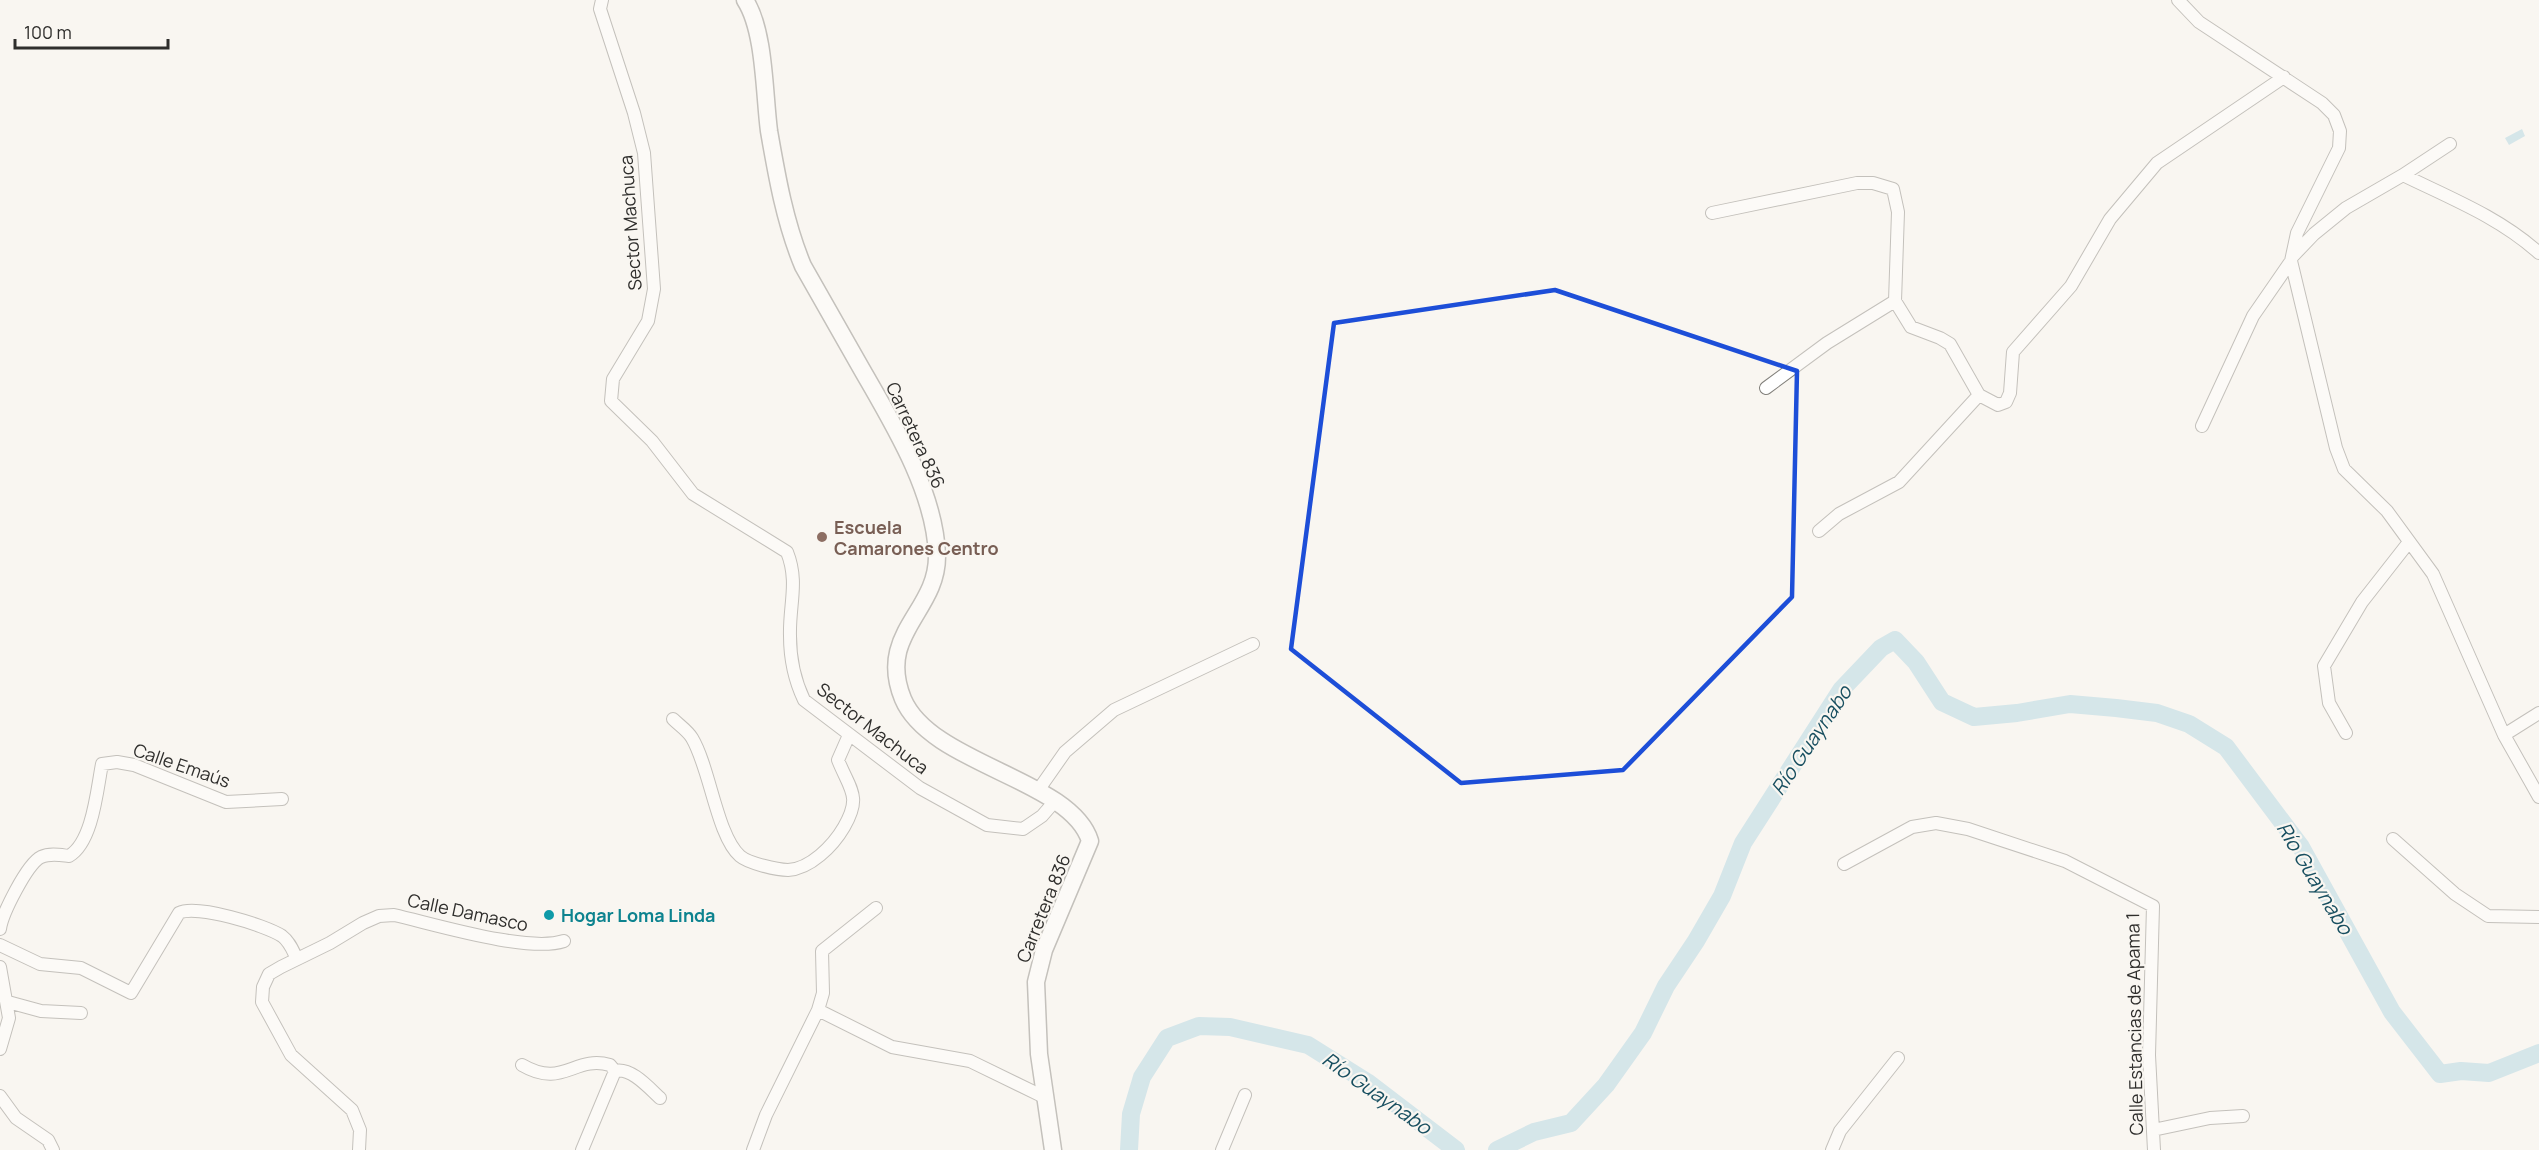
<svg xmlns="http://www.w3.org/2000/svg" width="2539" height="1150" font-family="Manrope,sans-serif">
<rect width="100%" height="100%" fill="#f9f6f1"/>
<path fill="#a9d2e1" d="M 2522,129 L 2525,136 L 2509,145 L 2505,138 Z"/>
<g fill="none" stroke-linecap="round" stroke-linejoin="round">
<path stroke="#a9d2e1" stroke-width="18" d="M 1129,1150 L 1131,1114 L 1142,1077 L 1167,1038 L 1199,1026 L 1230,1027 L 1308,1045 L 1367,1082 L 1456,1150
M 1497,1150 L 1534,1132 L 1571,1123 L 1606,1085 L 1643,1033 L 1666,986 L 1696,941 L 1722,896 L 1743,843 L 1841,690 L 1881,648 L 1895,640 L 1916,662 L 1942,702 L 1974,717 L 2017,713 L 2070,704 L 2116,708 L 2157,713 L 2189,724 L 2226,747 L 2301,847 L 2392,1012 L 2440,1074 L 2461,1071 L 2489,1073 L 2539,1053"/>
<defs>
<path id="street" d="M 602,0 L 600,9 L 634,113 L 644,153 L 654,289 L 648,321 L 613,379 L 611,401 L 652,441 L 693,494 L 787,552 C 799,582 789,605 790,636 C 790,657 795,681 804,700 L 920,788 L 987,825 L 1023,829 L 1042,816 L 1055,801
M 2178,0 L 2199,22 L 2322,103 L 2334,115 L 2340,131 L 2339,148 L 2297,233 L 2291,261 L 2253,316 L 2202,426
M 2403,175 C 2450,198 2499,217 2539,253
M 1712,213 L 1857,183 L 1873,183 L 1893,189 L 1898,212 L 1895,301 L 1911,327 L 1940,338 L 1950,344 L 1979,395 L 1998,405 L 2006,402 L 2010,393 L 2013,352 L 2071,286 L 2110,219 L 2157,163 L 2284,77
M 2292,257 L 2314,234 L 2346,208 L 2403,175 L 2450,144
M 2291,261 L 2336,448 L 2344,469 L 2387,511 L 2433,574 L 2504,735 L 2539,797
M 1766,388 L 1827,343 L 1895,301
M 1819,531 L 1839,514 L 1899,482 L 1979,395
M 673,719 C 679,725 688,731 692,738 C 710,768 717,836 740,856 C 748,863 777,870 788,870 C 810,869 833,846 844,827 C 862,796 850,790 838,760 L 849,735
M 2346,733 L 2329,703 L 2324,666 L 2362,602 L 2409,542
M 2504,735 L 2539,713
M 1037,792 L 1065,752 L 1114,710 L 1253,644
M 2393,839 L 2455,894 L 2488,916 L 2539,917
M 1844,864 L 1912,827 L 1936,823 L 1968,829 L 2065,861 L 2153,906 L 2149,1055 L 2154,1150
M 0,929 C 2,914 27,864 41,857 C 50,853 60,855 69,856 C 93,842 97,789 102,764 L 117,762 L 134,765 L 226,802 L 282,799
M 0,945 L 40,964 L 81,968 L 131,993 L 179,913 C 196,904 265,925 282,936 C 290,942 293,951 297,959
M 0,967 L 9,1018 L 0,1049
M 8,1002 L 41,1011 L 81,1013
M 818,1010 L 892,1047 L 970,1061 L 1044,1097
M 522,1065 C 563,1089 574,1055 610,1065 L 615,1071
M 0,1096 L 16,1118 L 48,1140 L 53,1150
M 2153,1130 L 2210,1118 L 2243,1116
M 359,1150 L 360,1130 L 352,1110 L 291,1055 L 262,1002 L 263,987 L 269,974 L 281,967 L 330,943 L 363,923 L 379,916 L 394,915 C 434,924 528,953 564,941
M 582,1150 L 615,1071 C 631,1067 649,1088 660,1098
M 753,1150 L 766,1115 L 818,1010 L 823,993 L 822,951 L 876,908
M 1222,1150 L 1245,1095
M 1832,1150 L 1840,1131 L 1898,1058"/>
<path id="secondary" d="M 745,0 C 765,31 764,93 769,131 C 777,177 785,223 803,266 C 822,300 842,334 861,368 C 892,422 935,491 937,555 C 938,612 876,633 903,699 C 931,765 1071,779 1090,841 L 1044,950 L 1036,982 L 1039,1054 L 1053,1150"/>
</defs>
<use href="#street" stroke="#83817c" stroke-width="14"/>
<use href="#secondary" stroke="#83817c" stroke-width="19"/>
<use href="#street" stroke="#fff" stroke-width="12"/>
<use href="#secondary" stroke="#fff" stroke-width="16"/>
</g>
<path d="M0 0H2539V1150H0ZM 1555,290 L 1797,371 L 1792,597 L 1623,770 L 1461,783 L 1291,649 L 1334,323 Z" fill="#f9f6f1" fill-opacity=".55" fill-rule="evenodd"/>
<path fill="none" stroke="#1d4ed8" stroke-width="4.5" stroke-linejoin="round" d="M 1555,290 L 1797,371 L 1792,597 L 1623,770 L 1461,783 L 1291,649 L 1334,323 Z"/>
<circle fill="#8d6e63" stroke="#f9f6f1" stroke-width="2" cx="822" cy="537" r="6"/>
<circle fill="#0f9aa8" stroke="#f9f6f1" stroke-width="2" cx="549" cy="915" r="6"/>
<g text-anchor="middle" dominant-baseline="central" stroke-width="4.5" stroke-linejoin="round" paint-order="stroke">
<g font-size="18" fill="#2f2e2c" stroke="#f9f6f1">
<text transform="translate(630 223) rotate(-94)">Sector Machuca</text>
<text transform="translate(916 435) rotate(65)">Carretera 836</text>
<text transform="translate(873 728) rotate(38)">Sector Machuca</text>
<text transform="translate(182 765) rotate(19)">Calle Emaús</text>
<text transform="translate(1043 908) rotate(-68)">Carretera 836</text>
<text transform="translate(468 912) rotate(12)">Calle Damasco</text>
<text transform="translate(2134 1024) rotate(-91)">Calle Estancias de Apama 1</text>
</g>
<g font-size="18" font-weight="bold" fill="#785e54" stroke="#f9f6f1" text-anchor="start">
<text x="834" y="527">Escuela<tspan x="834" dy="21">Camarones Centro</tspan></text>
</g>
<g font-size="18" font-weight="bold" fill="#0d838f" stroke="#f9f6f1" text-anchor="start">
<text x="561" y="915">Hogar Loma Linda</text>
</g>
<g font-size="20" font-style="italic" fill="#184f60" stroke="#f9f6f1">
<text transform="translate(1811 740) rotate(-56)">Río Guaynabo</text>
<text transform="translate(2315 878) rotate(59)">Río Guaynabo</text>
<text transform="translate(1377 1093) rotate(35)">Río Guaynabo</text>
</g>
</g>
<path d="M15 39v9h153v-9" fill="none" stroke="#2f2e2c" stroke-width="3"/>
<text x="24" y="39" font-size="18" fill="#2f2e2c" stroke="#f9f6f1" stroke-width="4.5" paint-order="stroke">100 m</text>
</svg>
